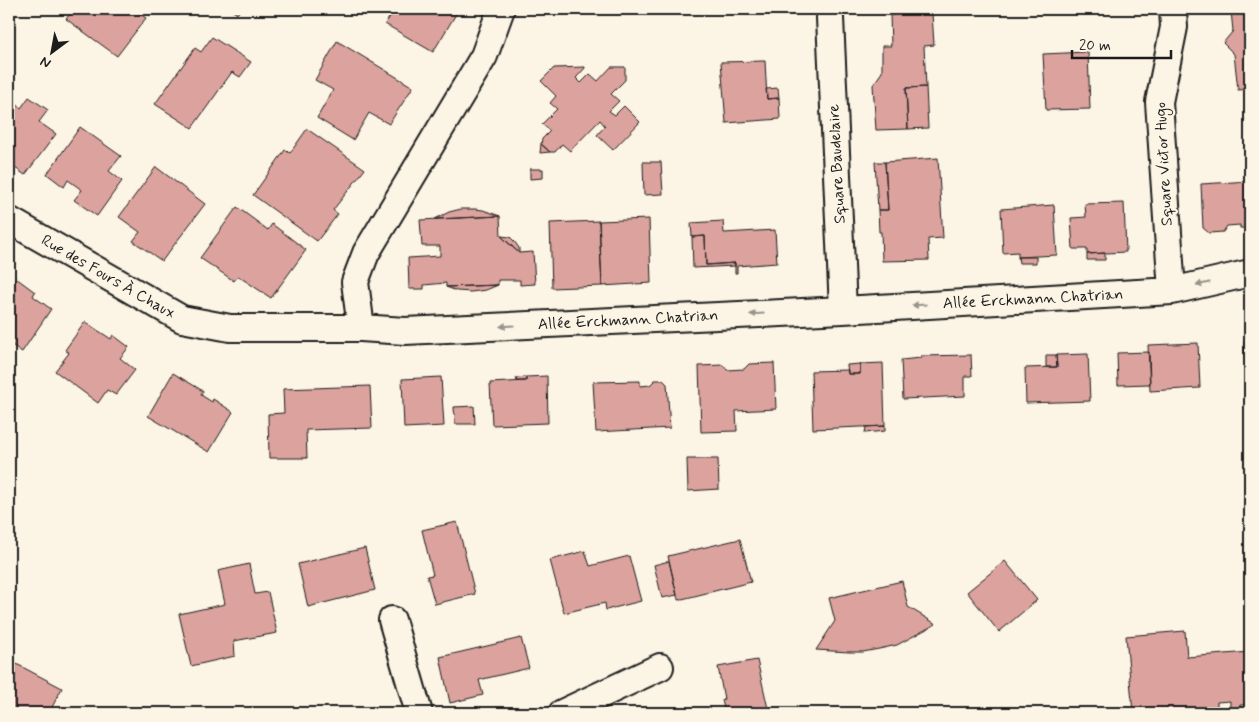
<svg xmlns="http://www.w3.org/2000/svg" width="1259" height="722" font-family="Mynerve,sans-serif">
<rect width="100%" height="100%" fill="#fcf5e5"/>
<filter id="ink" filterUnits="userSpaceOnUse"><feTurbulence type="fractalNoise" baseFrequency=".02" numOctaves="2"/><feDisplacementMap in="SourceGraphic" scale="10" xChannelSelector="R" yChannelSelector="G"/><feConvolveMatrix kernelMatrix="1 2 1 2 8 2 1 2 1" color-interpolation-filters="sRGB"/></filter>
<g filter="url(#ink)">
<path fill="#dca29e" stroke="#1c1c1c" d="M 74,9 L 133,9 L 146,18 L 117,56 L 66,19 Z
M 230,9 L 241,9 L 237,14 Z
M 395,9 L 459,9 L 433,52 L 385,24 Z
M 1035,9 L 1061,9 L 1036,13 Z
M 1077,9 L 1101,9 L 1100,13 Z
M 1250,9 L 1250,89 L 1238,90 L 1234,54 L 1223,43 L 1233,31 L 1231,11 Z
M 932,13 L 934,45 L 924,46 L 926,87 L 906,88 L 908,129 L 876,130 L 873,85 L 882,72 L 882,46 L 891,46 L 890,15 Z
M 212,37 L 251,62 L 240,77 L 232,72 L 192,128 L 155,104 L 195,48 L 201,52 Z
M 337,41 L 413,87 L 389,124 L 369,113 L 353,140 L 317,118 L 333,90 L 315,80 Z
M 1088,52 L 1090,109 L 1046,110 L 1043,54 Z
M 765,61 L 767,99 L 779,98 L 780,119 L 726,123 L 721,62 Z
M 585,67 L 585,68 L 576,78 L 581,83 L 590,74 L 598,81 L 611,67 L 625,67 L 625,80 L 611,94 L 619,101 L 609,111 L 615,115 L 624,106 L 640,122 L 613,150 L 597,135 L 605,126 L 600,120 L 570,151 L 562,144 L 555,152 L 550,152 L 541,144 L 542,139 L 550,131 L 542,124 L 557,109 L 550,103 L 556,96 L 541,81 L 554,68 Z
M 926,87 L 928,128 L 908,129 L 906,88 Z
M 778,88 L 779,98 L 767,99 L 766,89 Z
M 29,97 L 48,110 L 39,122 L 56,134 L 25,175 L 11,165 L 14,160 L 9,156 L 9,98 L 21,108 Z
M 80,127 L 121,156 L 109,171 L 122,181 L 97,216 L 74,200 L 82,190 L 68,180 L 64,187 L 47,174 Z
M 307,129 L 365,169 L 333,210 L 338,214 L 317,241 L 253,195 L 285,150 L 290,153 Z
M 541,144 L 550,152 L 540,153 Z
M 938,158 L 943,238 L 928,239 L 929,260 L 882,261 L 881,232 L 879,232 L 878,210 L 888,210 L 885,162 Z
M 643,162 L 661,162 L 663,194 L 644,195 Z
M 875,162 L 885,162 L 888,210 L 878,210 Z
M 156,167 L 205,204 L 162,261 L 133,241 L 140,232 L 119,217 Z
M 530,169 L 543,169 L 543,178 L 530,179 Z
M 1250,181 L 1250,228 L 1240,228 L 1240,225 L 1227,226 L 1223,232 L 1209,233 L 1203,228 L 1201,184 Z
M 1124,203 L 1126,252 L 1087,254 L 1087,249 L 1073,249 L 1071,218 L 1086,217 L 1085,204 Z
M 1054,205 L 1057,255 L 1018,257 L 1018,252 L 1003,253 L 1001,209 Z
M 237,207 L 268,230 L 272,224 L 306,250 L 271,298 L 238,276 L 234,281 L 200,258 Z
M 461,209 L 475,209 L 483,210 L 500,216 L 435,219 L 449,212 Z
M 500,216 L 501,236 L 519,253 L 533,252 L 535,284 L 520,285 L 520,280 L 498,280 L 498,285 L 446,287 L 446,283 L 424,285 L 424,289 L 409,289 L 408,258 L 440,256 L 440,246 L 422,246 L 420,220 Z
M 649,219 L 651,283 L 602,286 L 599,221 Z
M 599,221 L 602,286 L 552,288 L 550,223 Z
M 723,221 L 724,233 L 775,230 L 777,263 L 737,266 L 737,273 L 735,273 L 735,263 L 706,265 L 705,236 L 692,237 L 691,223 Z
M 501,236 L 510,237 L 514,241 L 519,248 L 519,253 Z
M 705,236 L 706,265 L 735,263 L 735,266 L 693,268 L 692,237 Z
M 1105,253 L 1105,260 L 1087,260 L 1087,254 Z
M 1018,257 L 1036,257 L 1036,263 L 1019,263 Z
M 9,278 L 14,282 L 16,278 L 35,292 L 33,296 L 51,309 L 22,352 L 9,343 Z
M 498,285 L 486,290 L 471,292 L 457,291 L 446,287 Z
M 85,322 L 111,339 L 113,335 L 129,347 L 120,358 L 135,370 L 116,395 L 107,390 L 98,403 L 55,371 L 69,353 L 65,350 Z
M 1244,341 L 1250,341 L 1250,395 L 1248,395 Z
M 1198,343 L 1200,388 L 1150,391 L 1148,345 Z
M 1149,352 L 1150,384 L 1118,385 L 1117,353 Z
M 1088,354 L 1090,401 L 1026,403 L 1025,368 L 1057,367 L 1056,355 Z
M 971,355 L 972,376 L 965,376 L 965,396 L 903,399 L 901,360 L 921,358 L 921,356 Z
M 1046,355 L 1056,355 L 1057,367 L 1046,367 Z
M 774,363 L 776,409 L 736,411 L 737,431 L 701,432 L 699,366 L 723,365 L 727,370 L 744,369 L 749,364 Z
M 883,363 L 885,426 L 813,429 L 811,371 L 847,370 L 848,370 L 848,374 L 860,374 L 860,364 Z
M 860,364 L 860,374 L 848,374 L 847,365 Z
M 173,373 L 203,391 L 201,395 L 212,402 L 213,399 L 233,412 L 209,452 L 148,416 Z
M 547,376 L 548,423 L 492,425 L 490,383 L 526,381 L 526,377 Z
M 441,377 L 444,426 L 404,428 L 402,379 Z
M 526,377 L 526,381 L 517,381 L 516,378 Z
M 655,380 L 663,380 L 667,384 L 670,428 L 596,432 L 593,382 L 640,381 L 640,386 L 650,385 Z
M 370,386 L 372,428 L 306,430 L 307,458 L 269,458 L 268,414 L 284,413 L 283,389 Z
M 474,406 L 475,424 L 455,424 L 454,407 Z
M 885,426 L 885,431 L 865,433 L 866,427 Z
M 687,459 L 718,459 L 719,489 L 688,491 Z
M 457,522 L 475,594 L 435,604 L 427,576 L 433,575 L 422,530 Z
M 740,539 L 751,582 L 678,600 L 668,556 Z
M 365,548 L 375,590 L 308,607 L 298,564 Z
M 585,551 L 590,566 L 629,556 L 641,601 L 606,610 L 605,603 L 564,613 L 550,560 Z
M 669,561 L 677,595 L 662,598 L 654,565 Z
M 1005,561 L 1037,600 L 999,632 L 967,592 Z
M 249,564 L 255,594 L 268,592 L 277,633 L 234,641 L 235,656 L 191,666 L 179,614 L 225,604 L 218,571 Z
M 902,581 L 908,607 L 936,624 L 897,645 L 879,649 L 863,652 L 849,652 L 816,650 L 835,621 L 829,598 Z
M 1185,631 L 1187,657 L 1250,652 L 1250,705 L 1240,705 L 1240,708 L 1230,709 L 1230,701 L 1217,702 L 1217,707 L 1133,713 L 1126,636 Z
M 521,638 L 529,668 L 479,680 L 483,695 L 450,703 L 440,657 Z
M 9,660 L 62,688 L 49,713 L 9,713 Z
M 757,660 L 769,713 L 725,713 L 722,700 L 724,699 L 718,667 Z
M 374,707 L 375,713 L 356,713 L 355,711 Z"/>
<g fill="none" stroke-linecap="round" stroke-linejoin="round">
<defs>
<path id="minor" d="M 501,9 L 484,56 L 366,253 L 355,282 L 361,328 L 405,331 L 843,310 L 1172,291 L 1250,273
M 830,18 L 843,310
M 9,220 L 182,319 L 230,328 L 361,328
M 1172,291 L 1159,102 L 1174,27 L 1173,9
M 392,620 L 419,713
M 562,713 L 660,667"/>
</defs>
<use href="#minor" stroke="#1c1c1c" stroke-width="30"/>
<use href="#minor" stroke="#fcf5e5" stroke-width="26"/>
</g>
<defs><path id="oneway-solid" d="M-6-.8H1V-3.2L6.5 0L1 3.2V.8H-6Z" transform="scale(1.25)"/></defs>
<g fill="#97938b">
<use href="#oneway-solid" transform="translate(1203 284) rotate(167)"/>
<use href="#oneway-solid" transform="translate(919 305) rotate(177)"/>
<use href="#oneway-solid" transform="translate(757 314) rotate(177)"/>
<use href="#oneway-solid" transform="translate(507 326) rotate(177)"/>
</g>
</g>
<g text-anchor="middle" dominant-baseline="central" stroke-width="4.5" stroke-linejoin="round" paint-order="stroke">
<g font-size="16" fill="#1c1c1c" stroke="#fcf5e5">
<text transform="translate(837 164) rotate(-93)">Square Baudelaire</text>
<text transform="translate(1164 164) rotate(-93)">Square Victor Hugo</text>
<text transform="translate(108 277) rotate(30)">Rue des Fours À Chaux</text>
<text transform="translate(1033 299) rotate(-3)">Allée Erckmann Chatrian</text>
<text transform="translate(628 320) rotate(-3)">Allée Erckmann Chatrian</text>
</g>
</g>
<rect width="1259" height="722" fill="none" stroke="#fcf5e5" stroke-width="30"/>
<rect x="15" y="15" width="1229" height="692" fill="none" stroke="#1c1c1c" stroke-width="2" filter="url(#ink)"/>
<g transform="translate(52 52) rotate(212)" stroke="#fcf5e5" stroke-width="4" paint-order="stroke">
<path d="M0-4L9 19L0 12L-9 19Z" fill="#1c1c1c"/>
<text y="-8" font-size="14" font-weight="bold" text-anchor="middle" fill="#1c1c1c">N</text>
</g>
<path d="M1072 50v8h99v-8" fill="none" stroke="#1c1c1c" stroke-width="2.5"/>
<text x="1079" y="50" font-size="15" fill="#1c1c1c" stroke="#fcf5e5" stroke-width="4" paint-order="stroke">20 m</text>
</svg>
